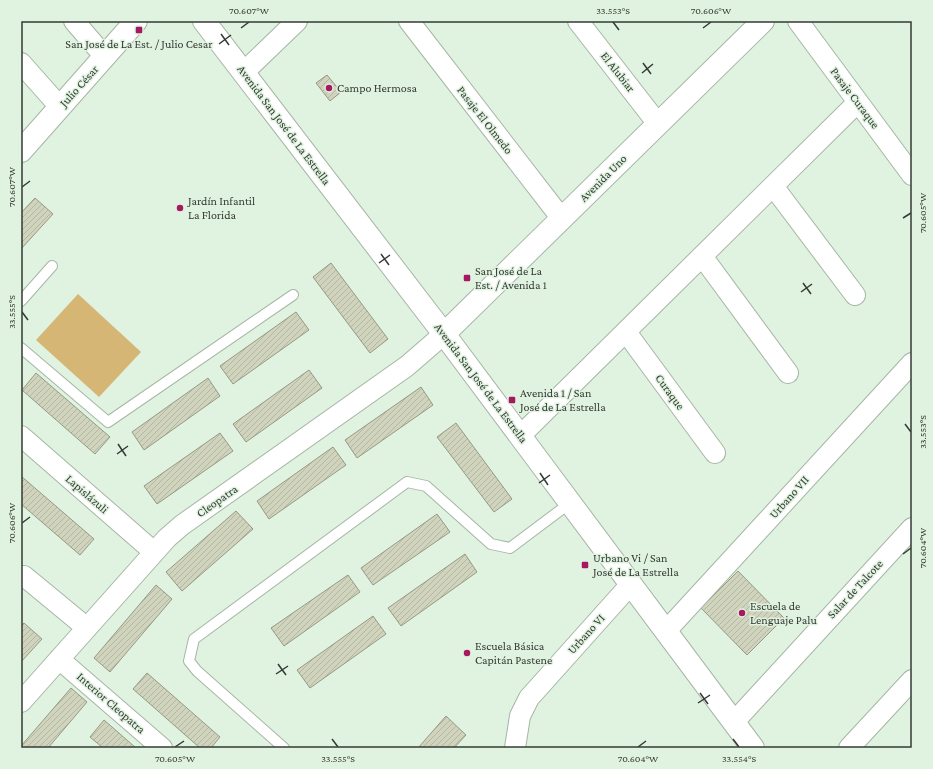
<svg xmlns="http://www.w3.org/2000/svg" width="933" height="769" font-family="'Crimson Pro',serif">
<defs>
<pattern id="building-hatch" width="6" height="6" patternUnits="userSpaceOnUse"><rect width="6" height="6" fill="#d0d4bd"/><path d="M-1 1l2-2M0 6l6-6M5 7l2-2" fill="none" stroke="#b3b7a3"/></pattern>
</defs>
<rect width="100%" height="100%" fill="#e0f2e0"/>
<path fill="#d5b675" d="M 78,294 L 141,352 L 99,397 L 36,340 Z"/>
<path fill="url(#building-hatch)" stroke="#969984" d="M 327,75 L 341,92 L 330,101 L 316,83 Z
M 35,198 L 53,214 L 21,249 L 21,213 Z
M 331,263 L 388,339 L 370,353 L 313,277 Z
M 296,312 L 309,330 L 233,384 L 220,366 Z
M 309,370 L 322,388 L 246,442 L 233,424 Z
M 36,373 L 110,437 L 95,454 L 22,390 Z
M 208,378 L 220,396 L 144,450 L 132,432 Z
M 421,387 L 433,405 L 357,458 L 345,440 Z
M 456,423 L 512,499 L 494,512 L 437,437 Z
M 220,433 L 233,451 L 157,504 L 144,486 Z
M 333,447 L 346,465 L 269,519 L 257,501 Z
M 21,476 L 94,539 L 80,555 L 21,504 Z
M 236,511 L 253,529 L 182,591 L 166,572 Z
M 437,514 L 450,532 L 373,585 L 361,568 Z
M 465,554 L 477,572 L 401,626 L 388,608 Z
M 738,571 L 784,618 L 747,655 L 701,608 Z
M 348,575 L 360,592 L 284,646 L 271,628 Z
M 156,585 L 172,599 L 110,672 L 94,658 Z
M 373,616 L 386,634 L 310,688 L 297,670 Z
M 24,623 L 42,639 L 21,662 L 21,626 Z
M 147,673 L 220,737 L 211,748 L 200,748 L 133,689 Z
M 71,688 L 87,702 L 48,748 L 21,748 L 21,746 Z
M 446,716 L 466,735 L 454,748 L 418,748 Z
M 104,720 L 136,748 L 103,748 L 90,737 Z"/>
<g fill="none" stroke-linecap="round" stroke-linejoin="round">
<defs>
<path id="service" d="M 21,301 L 52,266
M 21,348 L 108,422 L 293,295
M 284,748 L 197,671 L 189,661 L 194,639 L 407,482 L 426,486 L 491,544 L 510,548 L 570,503"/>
<path id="minor" d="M 74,21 L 105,57
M 409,21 L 562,219
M 578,21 L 658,124
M 798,21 L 912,175
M 21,63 L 60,107
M 244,72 L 297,21
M 773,186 L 855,295
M 702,256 L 788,373
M 626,332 L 715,453
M 21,436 L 154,552
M 520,436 L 858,102
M 24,576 L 87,628
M 666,631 L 912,363
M 59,659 L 162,748
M 21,702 L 167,538 L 182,525 L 407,366 L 444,334
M 734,722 L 912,528
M 515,748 L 520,716 L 529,698 L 631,584
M 849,748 L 912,680"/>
<path id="tertiary" d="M 21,151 L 136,21
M 444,334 L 763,21"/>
<path id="secondary" d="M 204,21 L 444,334 L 753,748"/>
</defs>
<use href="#service" stroke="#a5b6a5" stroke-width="12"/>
<use href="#minor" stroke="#a5b6a5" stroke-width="22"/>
<use href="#tertiary" stroke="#a5b6a5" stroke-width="24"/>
<use href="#secondary" stroke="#a5b6a5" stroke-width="24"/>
<use href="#service" stroke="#fff" stroke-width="10"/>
<use href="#minor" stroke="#fff" stroke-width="20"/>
<use href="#tertiary" stroke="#fff" stroke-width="22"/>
<use href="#secondary" stroke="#fff" stroke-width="22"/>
</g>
<path fill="none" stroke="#343b34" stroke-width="1.5" d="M 613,22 L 619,30M 241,28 L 249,22M 703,28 L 711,22M 221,34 L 229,45M 219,44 L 231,35M 643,63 L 651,74M 642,73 L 653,64M 22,187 L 30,181M 903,218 L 911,213M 381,254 L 389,265M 379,263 L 390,255M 803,283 L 811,294M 801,292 L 812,284M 22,312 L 28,320M 905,424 L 911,432M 118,444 L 126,456M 117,454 L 128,446M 540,473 L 548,485M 539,483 L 550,475M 22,523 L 30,517M 903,554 L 911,548M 278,664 L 286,675M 276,674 L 288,666M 700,693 L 708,704M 698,703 L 710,695M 332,739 L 338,747M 733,739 L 739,747M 175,747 L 184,741M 638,747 L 646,741"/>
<g fill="#a41960" stroke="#e0f2e0" stroke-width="1.5">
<rect x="135" y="26" width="8" height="8" rx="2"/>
<circle cx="329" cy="88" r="4"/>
<circle cx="180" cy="208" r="4"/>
<rect x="463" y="274" width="8" height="8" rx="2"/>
<rect x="508" y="396" width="8" height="8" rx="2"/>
<rect x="581" y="561" width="8" height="8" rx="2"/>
<circle cx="742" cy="613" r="4"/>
<circle cx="467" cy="653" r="4"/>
</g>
<g text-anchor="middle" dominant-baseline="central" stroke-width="3" stroke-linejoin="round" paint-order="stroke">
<g font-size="12" fill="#343b34" stroke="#e0f2e0" text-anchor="start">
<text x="139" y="44" text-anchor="middle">San José de La Est. / Julio Cesar</text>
<text x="337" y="88">Campo Hermosa</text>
<text x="188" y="201">Jardín Infantil<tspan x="188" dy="14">La Florida</tspan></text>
<text x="475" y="271">San José de La<tspan x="475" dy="14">Est. / Avenida 1</tspan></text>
<text x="520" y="393">Avenida 1 / San<tspan x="520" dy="14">José de La Estrella</tspan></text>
<text x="593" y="558">Urbano Vi / San<tspan x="593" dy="14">José de La Estrella</tspan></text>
<text x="750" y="606">Escuela de<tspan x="750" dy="14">Lenguaje Palu</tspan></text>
<text x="475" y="646">Escuela Básica<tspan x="475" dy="14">Capitán Pastene</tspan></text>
</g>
<g font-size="12" fill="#343b34" stroke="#e0f2e0">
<text transform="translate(618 72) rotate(52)">El Alubiar</text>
<text transform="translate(79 86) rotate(-48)">Julio César</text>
<text transform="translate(855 98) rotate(53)">Pasaje Curaque</text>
<text transform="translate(485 120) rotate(52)">Pasaje El Olmedo</text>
<text transform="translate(284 125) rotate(53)">Avenida San José de La Estrella</text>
<text transform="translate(603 178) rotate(-45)">Avenida Uno</text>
<text transform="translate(481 383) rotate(53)">Avenida San José de La Estrella</text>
<text transform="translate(670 392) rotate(54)">Curaque</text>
<text transform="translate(87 494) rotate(41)">Lapislázuli</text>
<text transform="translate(789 497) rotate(-48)">Urbano VII</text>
<text transform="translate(217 501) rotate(-35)">Cleopatra</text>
<text transform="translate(855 589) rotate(-47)">Salar de Talcote</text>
<text transform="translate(586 634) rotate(-48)">Urbano VI</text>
<text transform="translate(111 703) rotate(41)">Interior Cleopatra</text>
</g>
</g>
<rect width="933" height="769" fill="none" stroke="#e0f2e0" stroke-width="44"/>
<rect x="22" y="22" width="889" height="725" fill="none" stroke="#343b34" stroke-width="1.5"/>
<g font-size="10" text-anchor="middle" fill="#343b34">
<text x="249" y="14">70.607°W</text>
<text x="613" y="14">33.553°S</text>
<text x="711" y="14">70.606°W</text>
<text transform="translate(11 187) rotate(-90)" y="4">70.607°W</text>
<text transform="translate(922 213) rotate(-90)" y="4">70.605°W</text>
<text transform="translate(11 312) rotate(-90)" y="4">33.555°S</text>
<text transform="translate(922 432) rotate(-90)" y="4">33.553°S</text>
<text transform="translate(11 523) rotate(-90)" y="4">70.606°W</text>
<text transform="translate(922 548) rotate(-90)" y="4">70.604°W</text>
<text x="175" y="762">70.605°W</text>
<text x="338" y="762">33.555°S</text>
<text x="638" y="762">70.604°W</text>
<text x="739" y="762">33.554°S</text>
</g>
</svg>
